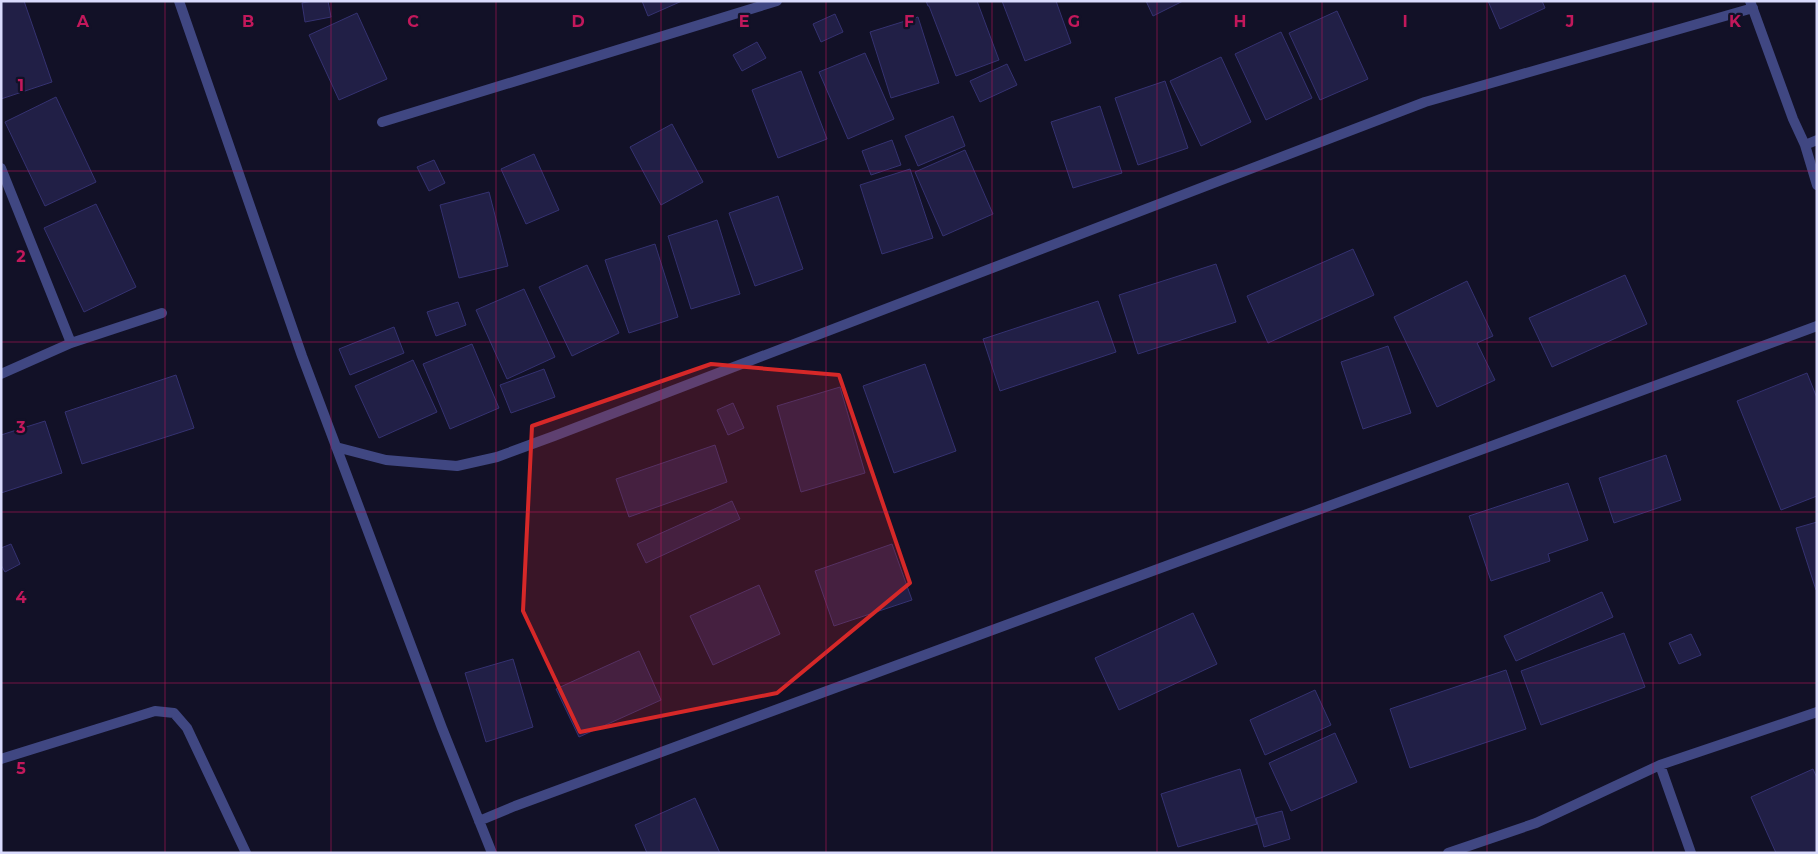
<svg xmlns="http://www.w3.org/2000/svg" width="1818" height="854" font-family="Montserrat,sans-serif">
<rect width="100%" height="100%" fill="#121127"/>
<path fill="#211f46" stroke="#353271" d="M 1,1 L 24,1 L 52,82 L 1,99 Z
M 313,1 L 328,1 L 331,17 L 305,22 L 302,3 Z
M 642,1 L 682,1 L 648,16 Z
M 926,1 L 977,1 L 999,60 L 956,76 L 929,6 L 928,6 Z
M 1002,1 L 1056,1 L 1071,43 L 1025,61 Z
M 1146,1 L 1183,1 L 1153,16 Z
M 1488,1 L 1542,1 L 1545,8 L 1500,29 Z
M 1337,11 L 1368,79 L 1320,100 L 1289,33 Z
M 357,13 L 387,79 L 339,100 L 309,35 Z
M 835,14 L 843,32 L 821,42 L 813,24 Z
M 918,17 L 939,83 L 891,98 L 870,32 Z
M 1281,32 L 1312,98 L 1266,120 L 1235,54 Z
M 757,42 L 766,58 L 742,71 L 733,55 Z
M 865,53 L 894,119 L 848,139 L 819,72 Z
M 1221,57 L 1251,122 L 1201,146 L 1170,81 Z
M 1007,64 L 1017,85 L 980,102 L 970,81 Z
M 801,71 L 827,139 L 778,158 L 752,90 Z
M 1165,81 L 1188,148 L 1138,165 L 1115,98 Z
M 56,97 L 96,182 L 45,206 L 5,122 Z
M 1100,106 L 1122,173 L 1073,188 L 1051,122 Z
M 953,116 L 965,146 L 918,166 L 905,136 Z
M 672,124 L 703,182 L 661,205 L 630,147 Z
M 892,140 L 901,165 L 871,175 L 862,151 Z
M 965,150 L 993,214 L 943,236 L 915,172 Z
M 534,154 L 559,210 L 526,224 L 501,169 Z
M 434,160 L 445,183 L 429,191 L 417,167 Z
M 910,169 L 933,238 L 882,254 L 860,185 Z
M 489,192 L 508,266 L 459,278 L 440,205 Z
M 778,196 L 803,269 L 755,286 L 729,213 Z
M 96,204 L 136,287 L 84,312 L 44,228 Z
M 717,220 L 740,294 L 691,309 L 668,236 Z
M 655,244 L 678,317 L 629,333 L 605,260 Z
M 1353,249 L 1374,295 L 1268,343 L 1247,296 Z
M 1216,264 L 1236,322 L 1138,354 L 1119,295 Z
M 587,265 L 619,333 L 572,356 L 539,287 Z
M 1625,275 L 1647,324 L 1552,367 L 1529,318 Z
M 1467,281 L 1493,336 L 1477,343 L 1495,380 L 1437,407 L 1394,317 Z
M 524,289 L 555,357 L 507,379 L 476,310 Z
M 1098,301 L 1116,352 L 1000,391 L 983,339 Z
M 458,302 L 466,325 L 436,336 L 427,312 Z
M 394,327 L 404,353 L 350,375 L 339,349 Z
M 472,344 L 499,408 L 450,429 L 423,364 Z
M 1388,346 L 1411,413 L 1363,429 L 1341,362 Z
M 413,360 L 437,412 L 379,438 L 355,386 Z
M 925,364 L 956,451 L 894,473 L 863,386 Z
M 544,369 L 555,397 L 511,413 L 500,385 Z
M 1807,373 L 1817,398 L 1817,496 L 1781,510 L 1737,401 Z
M 176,375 L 194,428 L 82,464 L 65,412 Z
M 840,387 L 865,473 L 801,492 L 777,406 Z
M 733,403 L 744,428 L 728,435 L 717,410 Z
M 45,421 L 62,473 L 1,493 L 1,435 Z
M 715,445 L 727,482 L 629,517 L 616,479 Z
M 1666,455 L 1681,500 L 1614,523 L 1599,478 Z
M 1568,483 L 1588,540 L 1548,554 L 1550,561 L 1491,581 L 1469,516 Z
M 732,501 L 740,519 L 646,563 L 637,544 Z
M 1817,522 L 1817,590 L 1816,590 L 1796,528 Z
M 11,544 L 20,564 L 5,572 L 1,565 L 1,548 Z
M 892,544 L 912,600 L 834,626 L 815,571 Z
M 759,585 L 780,634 L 713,665 L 690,616 Z
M 1602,592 L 1613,617 L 1516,661 L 1504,636 Z
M 1193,613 L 1217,664 L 1119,710 L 1095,658 Z
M 1624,633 L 1645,687 L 1541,725 L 1521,671 Z
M 1691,634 L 1701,655 L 1679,664 L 1669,643 Z
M 639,651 L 661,700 L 579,737 L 556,689 Z
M 513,659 L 533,727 L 486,742 L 465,673 Z
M 1506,670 L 1526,729 L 1410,768 L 1390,709 Z
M 1315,690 L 1331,725 L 1265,755 L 1250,720 Z
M 1335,733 L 1357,782 L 1291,811 L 1269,763 Z
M 1240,769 L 1257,824 L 1178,847 L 1161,794 Z
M 1813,769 L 1817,778 L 1817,853 L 1776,853 L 1751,797 Z
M 695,798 L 720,853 L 647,853 L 635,825 Z
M 1282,811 L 1290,839 L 1264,847 L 1256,818 Z"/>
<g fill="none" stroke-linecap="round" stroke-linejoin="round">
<path stroke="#404782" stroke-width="10" d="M 179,1 L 302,356 L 442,728 L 492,853
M 1750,1 L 1793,119 L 1805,145 L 1817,185
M 382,122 L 777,1
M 1805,145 L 1817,140
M 1,168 L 71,343
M 1,374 L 71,343 L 162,313
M 336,447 L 386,460 L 457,466 L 497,457 L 554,436 L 1425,102 L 1753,8
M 1,759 L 155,711 L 174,713 L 187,728 L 246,853
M 1660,765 L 1691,853
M 479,821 L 515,806 L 1817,326
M 1448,853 L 1536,823 L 1660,765 L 1817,712"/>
</g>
<path fill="#d62828" fill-opacity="0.2" stroke="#d62828" stroke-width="4" stroke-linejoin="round" d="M 711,364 L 839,375 L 910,583 L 777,693 L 580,732 L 523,611 L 532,426 Z"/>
<path fill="none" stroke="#c2185b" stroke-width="1" stroke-opacity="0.55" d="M 165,1 L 165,853M 331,1 L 331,853M 496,1 L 496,853M 661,1 L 661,853M 826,1 L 826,853M 992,1 L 992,853M 1157,1 L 1157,853M 1322,1 L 1322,853M 1487,1 L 1487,853M 1653,1 L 1653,853M 1,171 L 1817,171M 1,342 L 1817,342M 1,512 L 1817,512M 1,683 L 1817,683"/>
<g font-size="16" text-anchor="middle" font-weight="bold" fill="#c2185b" stroke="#121127" stroke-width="4.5" stroke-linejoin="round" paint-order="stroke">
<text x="83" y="27">A</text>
<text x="248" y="27">B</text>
<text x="413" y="27">C</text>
<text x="578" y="27">D</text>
<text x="744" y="27">E</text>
<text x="909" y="27">F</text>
<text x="1074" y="27">G</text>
<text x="1240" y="27">H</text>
<text x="1405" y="27">I</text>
<text x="1570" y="27">J</text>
<text x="1735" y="27">K</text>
<text x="21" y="91">1</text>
<text x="21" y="262">2</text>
<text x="21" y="433">3</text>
<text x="21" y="603">4</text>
<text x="21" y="774">5</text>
</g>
<rect width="1818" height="854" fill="none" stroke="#dadbfd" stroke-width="5"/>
</svg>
